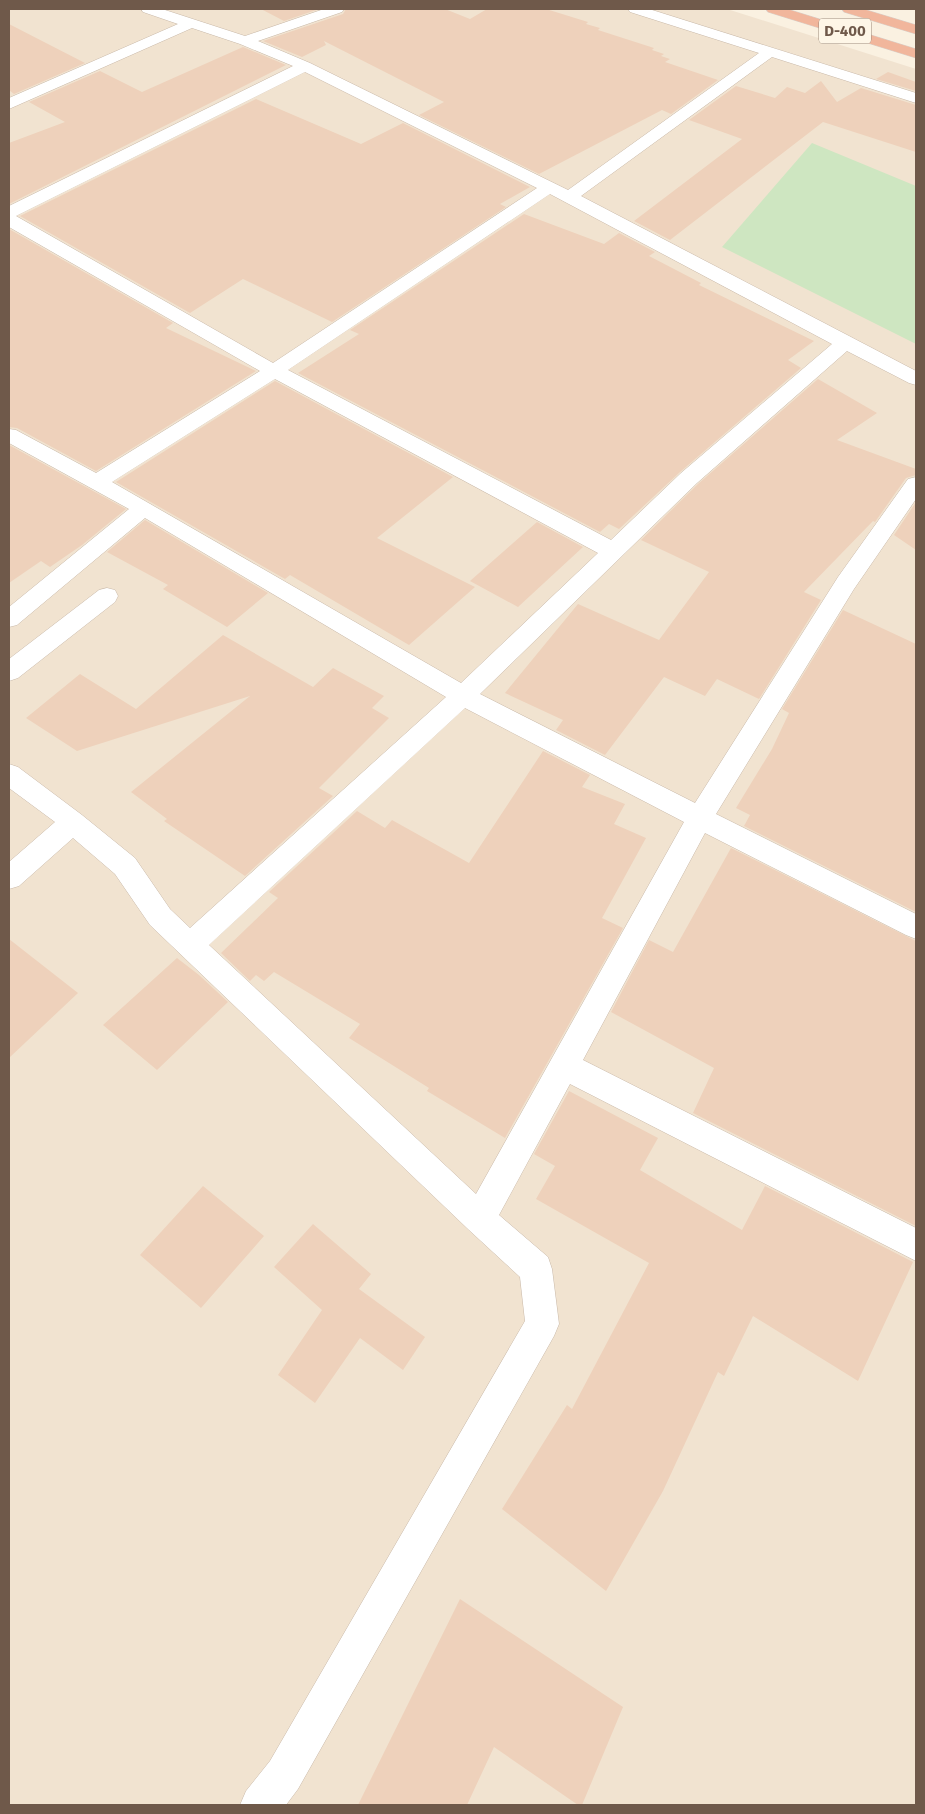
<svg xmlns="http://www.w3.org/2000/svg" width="925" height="1814" font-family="'Fira Sans',sans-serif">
<rect width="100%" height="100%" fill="#faf1e1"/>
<path fill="#f1e3d0" d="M 9,9 L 727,9 L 916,69 L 916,1805 L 9,1805 Z"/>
<path fill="#cee6c1" d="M 812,143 L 916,186 L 916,344 L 722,247 Z"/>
<path fill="#eed1bb" d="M 261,9 L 319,9 L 284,21 Z
M 346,9 L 445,9 L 470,19 L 487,9 L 546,9 L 588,22 L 586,24 L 600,28 L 598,30 L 654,48 L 652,50 L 664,54 L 661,56 L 670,59 L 665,62 L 718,80 L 671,114 L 662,110 L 539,174 L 419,115 L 444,102 L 324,41 L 326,45 L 302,57 L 263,41 L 343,14 Z
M 9,24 L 85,63 L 14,94 L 9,90 Z
M 243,47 L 286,65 L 9,204 L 9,143 L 65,122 L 29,102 L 100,71 L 142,92 Z
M 888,72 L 916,82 L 916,91 L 876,79 Z
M 821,81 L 837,102 L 861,88 L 916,105 L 916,152 L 823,122 L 670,240 L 634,221 L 742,139 L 689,120 L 736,86 L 775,98 L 787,87 L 805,93 Z
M 256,99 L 361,144 L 403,123 L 530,187 L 500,204 L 506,207 L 332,322 L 243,279 L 190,313 L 20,216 Z
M 524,214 L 604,244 L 619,233 L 655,252 L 649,256 L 701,283 L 699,285 L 814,341 L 788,360 L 801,368 L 680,472 L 619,529 L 609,524 L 600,532 L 298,373 L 359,334 L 350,330 Z
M 9,229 L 173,323 L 166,328 L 256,371 L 96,471 L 17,428 L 9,427 Z
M 818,379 L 877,413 L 837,440 L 916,469 L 916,475 L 906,478 L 875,522 L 873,521 L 804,592 L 821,600 L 759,699 L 717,679 L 705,696 L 664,677 L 605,755 L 556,730 L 563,720 L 505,693 L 578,604 L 659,640 L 709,572 L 641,540 L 698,484 Z
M 275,381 L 453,477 L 377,538 L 475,587 L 409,645 L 290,575 L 285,579 L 116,482 Z
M 9,445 L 126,509 L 82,545 L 50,567 L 41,561 L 9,583 Z
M 916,502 L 916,550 L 894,535 Z
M 145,520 L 268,593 L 227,627 L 163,589 L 168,585 L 107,552 Z
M 537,522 L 583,547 L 518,607 L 470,581 Z
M 843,610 L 916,644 L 916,912 L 744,826 L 750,815 L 736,808 L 772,749 L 789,713 L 782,709 Z
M 223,635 L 313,687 L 333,668 L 384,696 L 372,708 L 389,718 L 319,788 L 333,796 L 245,876 L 164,821 L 167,819 L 131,792 L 250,696 L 77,751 L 26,718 L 80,674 L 136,709 Z
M 543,751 L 590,775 L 582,787 L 625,804 L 614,824 L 646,838 L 602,918 L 623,928 L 505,1138 L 427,1091 L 429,1088 L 349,1038 L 360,1024 L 274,972 L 264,981 L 256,975 L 250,981 L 221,953 L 278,898 L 269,892 L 357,811 L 385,828 L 392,820 L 469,863 Z
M 731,848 L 916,941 L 916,1226 L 693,1113 L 714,1068 L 611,1012 L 649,940 L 673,952 Z
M 9,939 L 78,993 L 9,1058 Z
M 177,958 L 199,975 L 228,1002 L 157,1070 L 103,1025 Z
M 569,1091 L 658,1138 L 640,1170 L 742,1230 L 765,1186 L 913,1262 L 858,1381 L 753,1316 L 724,1376 L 718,1372 L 663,1491 L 606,1591 L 502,1509 L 567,1405 L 572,1409 L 649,1263 L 536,1199 L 555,1166 L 534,1154 Z
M 203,1186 L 264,1236 L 201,1308 L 140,1255 Z
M 313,1224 L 371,1274 L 359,1289 L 425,1337 L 403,1370 L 360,1338 L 315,1403 L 278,1375 L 322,1310 L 274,1267 Z
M 460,1599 L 623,1707 L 582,1805 L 578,1805 L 494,1747 L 467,1805 L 358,1805 Z"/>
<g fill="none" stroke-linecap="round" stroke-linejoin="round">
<defs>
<path id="lane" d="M 107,588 L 115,590 L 118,596 L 115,602 L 18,678 L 9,681 L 9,659 L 99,590 Z"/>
<path id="street" d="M 141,9 L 162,9 L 245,36 L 324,9 L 344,9 L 342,12 L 258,41 L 310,63 L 568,190 L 759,53 L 630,12 L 628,9 L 649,9 L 916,93 L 916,103 L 772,57 L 581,196 L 916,371 L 916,385 L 909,383 L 847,351 L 697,483 L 480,694 L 695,803 L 838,577 L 908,479 L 916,477 L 916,499 L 854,589 L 716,814 L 916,914 L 916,939 L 906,935 L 705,833 L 583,1060 L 916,1228 L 916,1261 L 570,1084 L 499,1215 L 548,1257 L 552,1269 L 559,1324 L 554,1336 L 298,1789 L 286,1805 L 240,1805 L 246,1791 L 270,1761 L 525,1321 L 520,1277 L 469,1230 L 150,925 L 115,874 L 73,838 L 19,886 L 9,889 L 9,862 L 55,822 L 9,788 L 9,764 L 18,767 L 82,815 L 135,858 L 170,909 L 190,928 L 446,697 L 145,518 L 17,625 L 9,627 L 9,607 L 129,509 L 9,443 L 9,429 L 16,430 L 96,473 L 260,371 L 9,227 L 9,206 L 293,66 L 240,44 L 192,28 L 9,109 L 9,98 L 178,24 L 143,12 ZM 305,72 L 537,188 L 273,363 L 16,216 ZM 550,194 L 832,344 L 681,473 L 611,540 L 288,370 ZM 275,379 L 598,553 L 461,683 L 112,482 ZM 465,708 L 684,822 L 476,1194 L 209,945 Z"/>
<path id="highway" d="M 766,9 L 787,9 L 916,49 L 916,58 L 768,12 Z
M 842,9 L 863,9 L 916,25 L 916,34 L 844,12 Z"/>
</defs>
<use href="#lane" stroke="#c9b9a9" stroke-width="1"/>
<use href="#street" stroke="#c9b9a9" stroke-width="1"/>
<use href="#highway" stroke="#d7d1cc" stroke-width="1"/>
<use href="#lane" fill="#fff" fill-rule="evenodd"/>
<use href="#street" fill="#fff" fill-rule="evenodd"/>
<use href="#highway" fill="#f1b69c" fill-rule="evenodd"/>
</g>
<g text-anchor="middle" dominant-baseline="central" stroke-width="5" stroke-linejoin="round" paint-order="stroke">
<rect fill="#fef6e7" stroke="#9a8879" stroke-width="1" x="819" y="18.5" width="52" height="25" rx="4"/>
<g font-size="15" font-weight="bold" fill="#6f594a">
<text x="845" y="31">D-400</text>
</g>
</g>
<rect width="925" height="1814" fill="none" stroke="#6f594a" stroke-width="20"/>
</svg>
